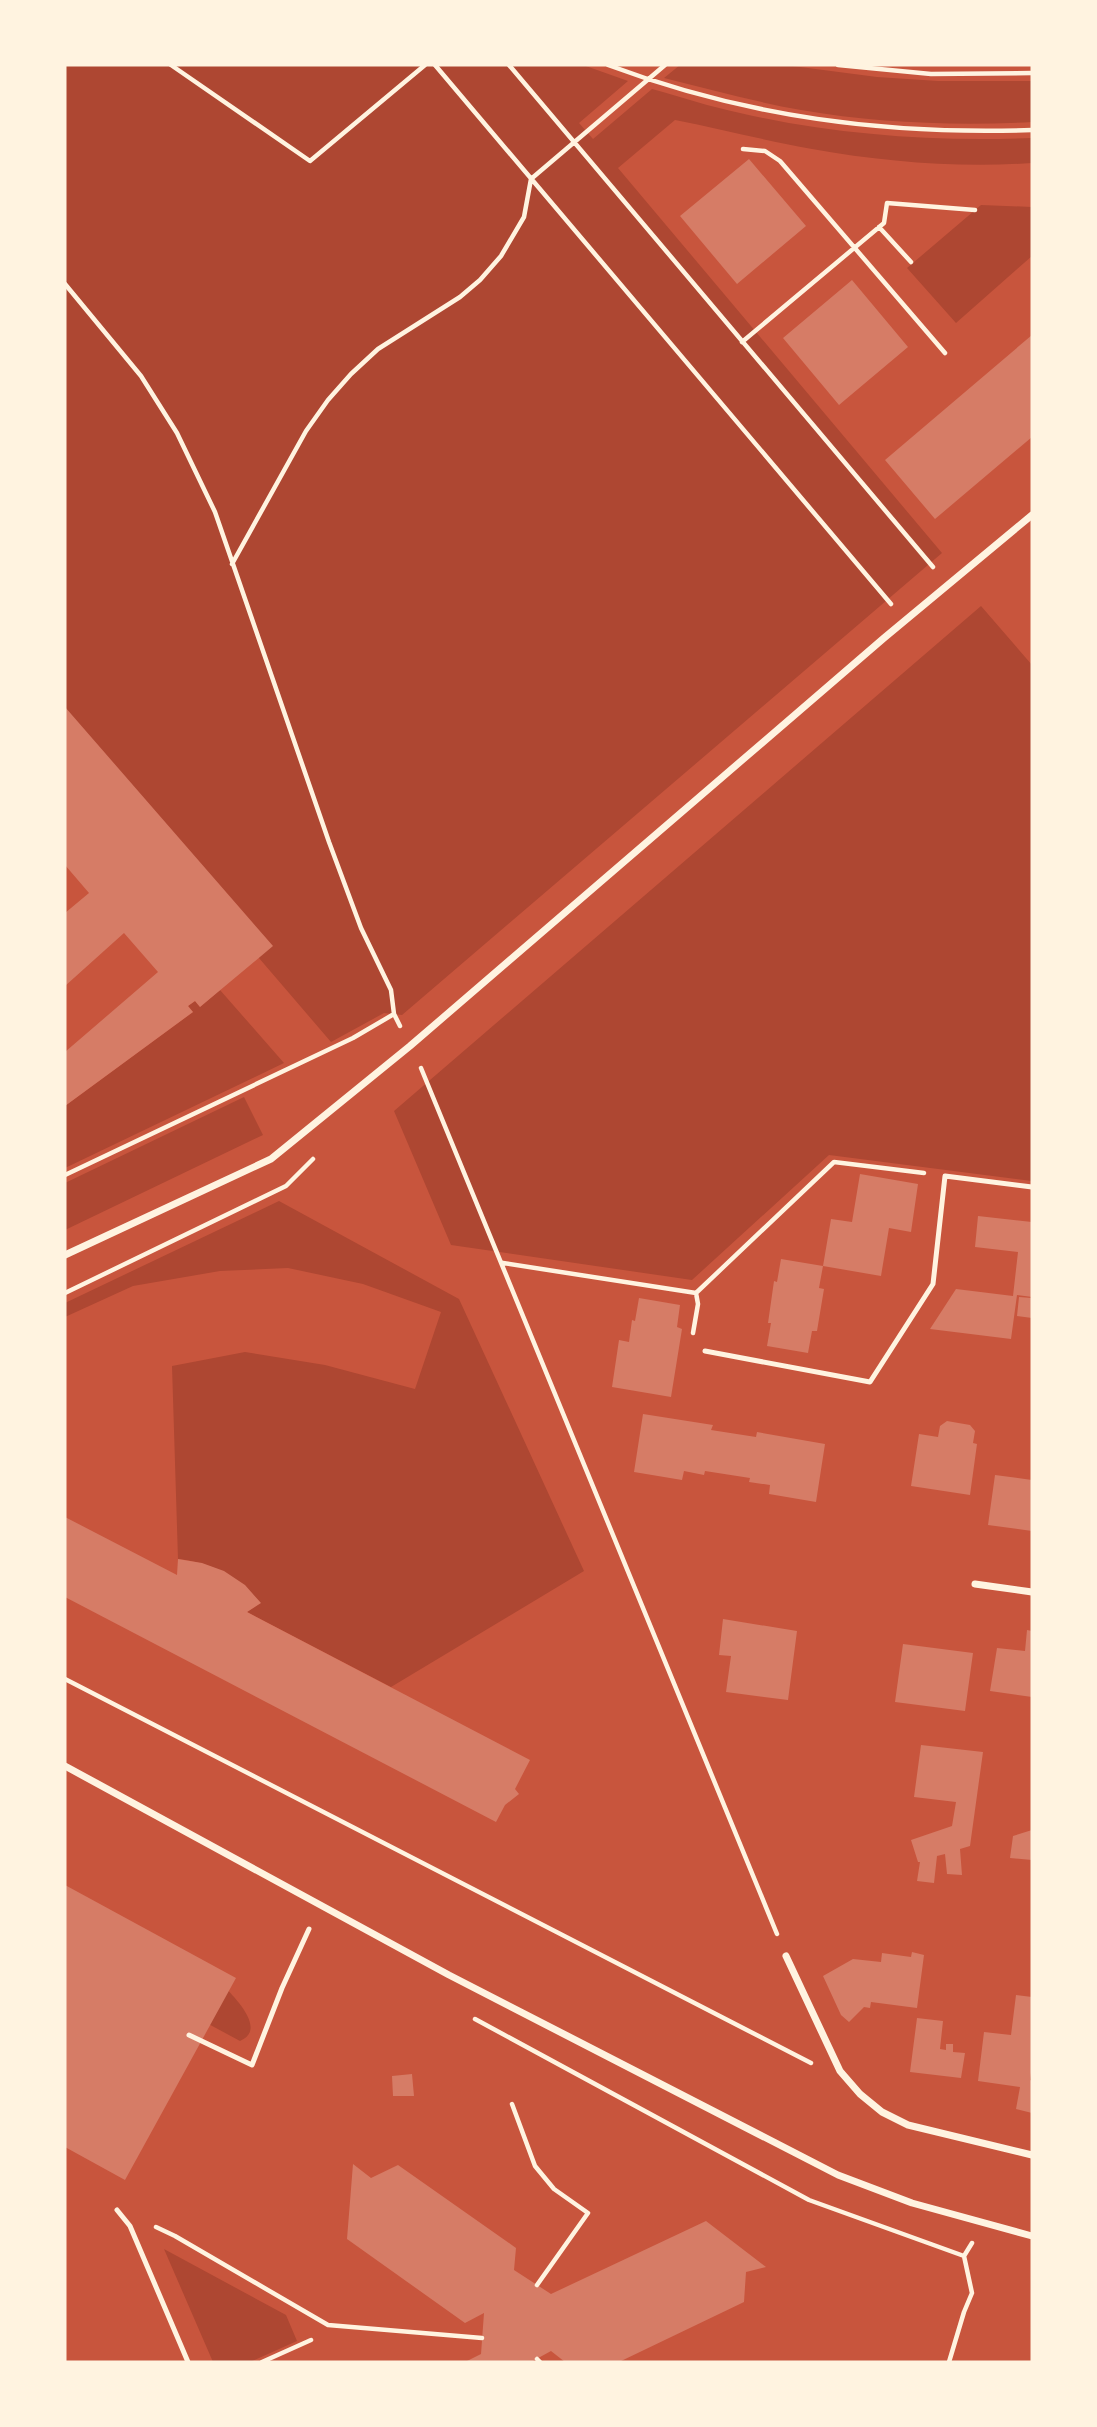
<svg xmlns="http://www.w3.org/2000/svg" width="1097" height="2427" font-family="'PT Sans Narrow',sans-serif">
<rect width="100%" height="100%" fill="#c8553d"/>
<path fill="#ae4732" d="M 65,65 L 583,65 L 628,81 L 579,123 L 593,139 L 652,89 C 681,97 711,107 740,113 C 834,135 936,142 1032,138 L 1032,163 C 960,168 884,162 812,149 C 767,141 721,129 675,120 L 618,168 L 942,553 L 402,1015 L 384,1013 L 331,1042 L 65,732 Z
M 680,65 L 785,65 L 877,77 L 938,81 L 1032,81 L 1032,122 C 956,126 876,123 801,110 C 755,102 709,89 664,78 Z
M 981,205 L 1032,207 L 1032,256 L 956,323 L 907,268 Z
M 981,606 L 1032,665 L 1032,1181 L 829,1155 L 692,1280 L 451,1245 L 394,1111 Z
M 220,990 L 284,1063 L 65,1168 L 65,1106 L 193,1012 L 188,1006 L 195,1001 L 200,1007 Z
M 244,1097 L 263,1135 L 65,1230 L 65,1183 Z
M 279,1201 L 459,1299 L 584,1571 L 391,1687 L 247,1612 L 260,1603 C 239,1576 212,1563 178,1559 L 172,1366 L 245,1352 L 325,1365 L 415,1389 L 441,1312 L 363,1284 L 288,1268 L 220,1271 L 133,1286 L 65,1317 L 65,1303 Z
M 222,1984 C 233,1996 268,2029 240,2041 L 190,2014 Z
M 164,2249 L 286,2315 L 297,2341 L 250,2362 L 213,2362 Z"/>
<path fill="#d67c66" d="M 749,159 L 806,226 L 737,284 L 680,216 Z
M 852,280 L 908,347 L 839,405 L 783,338 Z
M 1032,335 L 1032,437 L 935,519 L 885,460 Z
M 65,707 L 273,946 L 200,1007 L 195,1001 L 188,1006 L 193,1012 L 65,1106 L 65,1052 L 158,972 L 124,933 L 65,986 L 65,913 L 89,893 L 65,865 Z
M 860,1174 L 918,1184 L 911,1232 L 889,1228 L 881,1276 L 823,1266 L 819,1288 L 824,1289 L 817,1331 L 812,1331 L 808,1353 L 767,1346 L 771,1323 L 768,1323 L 774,1281 L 777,1282 L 781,1259 L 823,1266 L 831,1219 L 852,1222 Z
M 978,1216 L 1032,1222 L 1032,1297 L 1017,1295 L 1011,1339 L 930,1329 L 956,1289 L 1013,1296 L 1018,1252 L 975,1247 Z
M 1019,1297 L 1032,1298 L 1032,1318 L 1017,1316 Z
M 639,1298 L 680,1305 L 677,1327 L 682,1329 L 671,1397 L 612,1387 L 619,1340 L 629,1342 L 632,1320 L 635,1321 Z
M 643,1414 L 713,1425 L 711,1430 L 756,1437 L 757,1432 L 825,1444 L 816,1502 L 769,1494 L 770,1485 L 749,1482 L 750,1478 L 705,1471 L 704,1475 L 684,1471 L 682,1480 L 634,1472 Z
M 947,1421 L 970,1425 L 975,1431 L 973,1443 L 977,1444 L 970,1495 L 911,1486 L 919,1434 L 938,1437 L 940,1426 Z
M 995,1475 L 1032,1480 L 1032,1531 L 988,1525 Z
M 65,1517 L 177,1575 L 178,1559 L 202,1563 L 224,1571 L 245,1585 L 261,1603 L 247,1612 L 530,1760 L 515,1789 L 519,1794 L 505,1805 L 496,1822 L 65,1597 Z
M 723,1619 L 797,1631 L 788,1700 L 726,1692 L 731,1656 L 719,1655 Z
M 1027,1630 L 1032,1631 L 1032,1697 L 990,1691 L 997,1648 L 1025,1651 Z
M 903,1644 L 973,1653 L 965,1711 L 895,1702 Z
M 921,1745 L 983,1752 L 970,1846 L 960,1849 L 962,1875 L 947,1874 L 945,1854 L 937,1856 L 934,1883 L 917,1881 L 920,1862 L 918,1862 L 911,1840 L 952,1826 L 956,1802 L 914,1797 Z
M 1032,1830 L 1032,1860 L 1010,1858 L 1013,1836 Z
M 65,1885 L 236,1978 L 125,2180 L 65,2147 Z
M 912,1952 L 924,1955 L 917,2008 L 871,2002 L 870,2008 L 864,2007 L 849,2022 L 841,2015 L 823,1976 L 853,1959 L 881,1962 L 882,1953 L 911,1957 Z
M 1016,1995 L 1032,1997 L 1032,2065 L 1030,2080 L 1032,2081 L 1032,2113 L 1016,2109 L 1020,2087 L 978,2081 L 984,2032 L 1011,2035 Z
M 917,2018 L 943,2021 L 940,2049 L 946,2050 L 946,2044 L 953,2044 L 953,2052 L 965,2053 L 961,2078 L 910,2072 Z
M 412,2074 L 414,2096 L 393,2096 L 392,2076 Z
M 353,2164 L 371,2178 L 398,2165 L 516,2248 L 514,2270 L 551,2294 L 706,2221 L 766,2267 L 746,2272 L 744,2302 L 619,2362 L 565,2362 L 551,2351 L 531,2362 L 465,2362 L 481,2354 L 484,2313 L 465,2323 L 347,2239 Z"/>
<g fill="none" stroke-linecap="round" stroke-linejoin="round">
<path stroke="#fff3e0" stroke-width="4.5" d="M 171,65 L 310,161 L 425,65
M 435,65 L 891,604
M 509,65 L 933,567
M 608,65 C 747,117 885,135 1032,130
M 838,65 L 931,74 L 1032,73
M 743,149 L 765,151 L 780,161 L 945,353
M 879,227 L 911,262
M 65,284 L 141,376 L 177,433 L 215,512 L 329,842 L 361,928 L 391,990 L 394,1014 L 400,1026
M 742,342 L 884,223 L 887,203 L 975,210
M 232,564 L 306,431 L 328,400 L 351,374 L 378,349 L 460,297 L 480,280 L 501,256 L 524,217 L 531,179 L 665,65
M 421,1068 L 777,1934
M 65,1175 L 353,1038 L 394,1014
M 503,1263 L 696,1293 L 834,1162 L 924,1173
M 65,1293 L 286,1186 L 313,1159
M 693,1333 L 698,1304 L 696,1293
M 65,1679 L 811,2063
M 475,2019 L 809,2200 L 964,2256
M 512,2104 L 535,2166 L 554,2189 L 588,2213 L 537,2285
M 156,2227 L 175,2236 L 328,2325 L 482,2338
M 537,2359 L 540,2362
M 262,2362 L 311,2340
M 949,2362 L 964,2312 L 972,2293 L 964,2256 L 972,2243"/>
<path stroke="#fff3e0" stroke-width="5" d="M 705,1351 L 870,1382 L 933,1284 L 945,1176 L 1032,1187
M 189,2035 L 252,2065 L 282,1988 L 309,1929
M 117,2210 L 130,2226 L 188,2362"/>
<path stroke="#fff3e0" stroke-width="7" d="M 65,1255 L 271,1159 L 410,1046 L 884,638 L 1032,515
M 975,1584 L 1032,1592
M 65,1766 L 449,1975 L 838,2175 L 912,2203 L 1032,2236
M 786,1956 L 840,2071 L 860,2094 L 882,2112 L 908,2125 L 1032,2155"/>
</g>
<rect width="1097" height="2427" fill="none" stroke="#fff3e0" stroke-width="133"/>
</svg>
